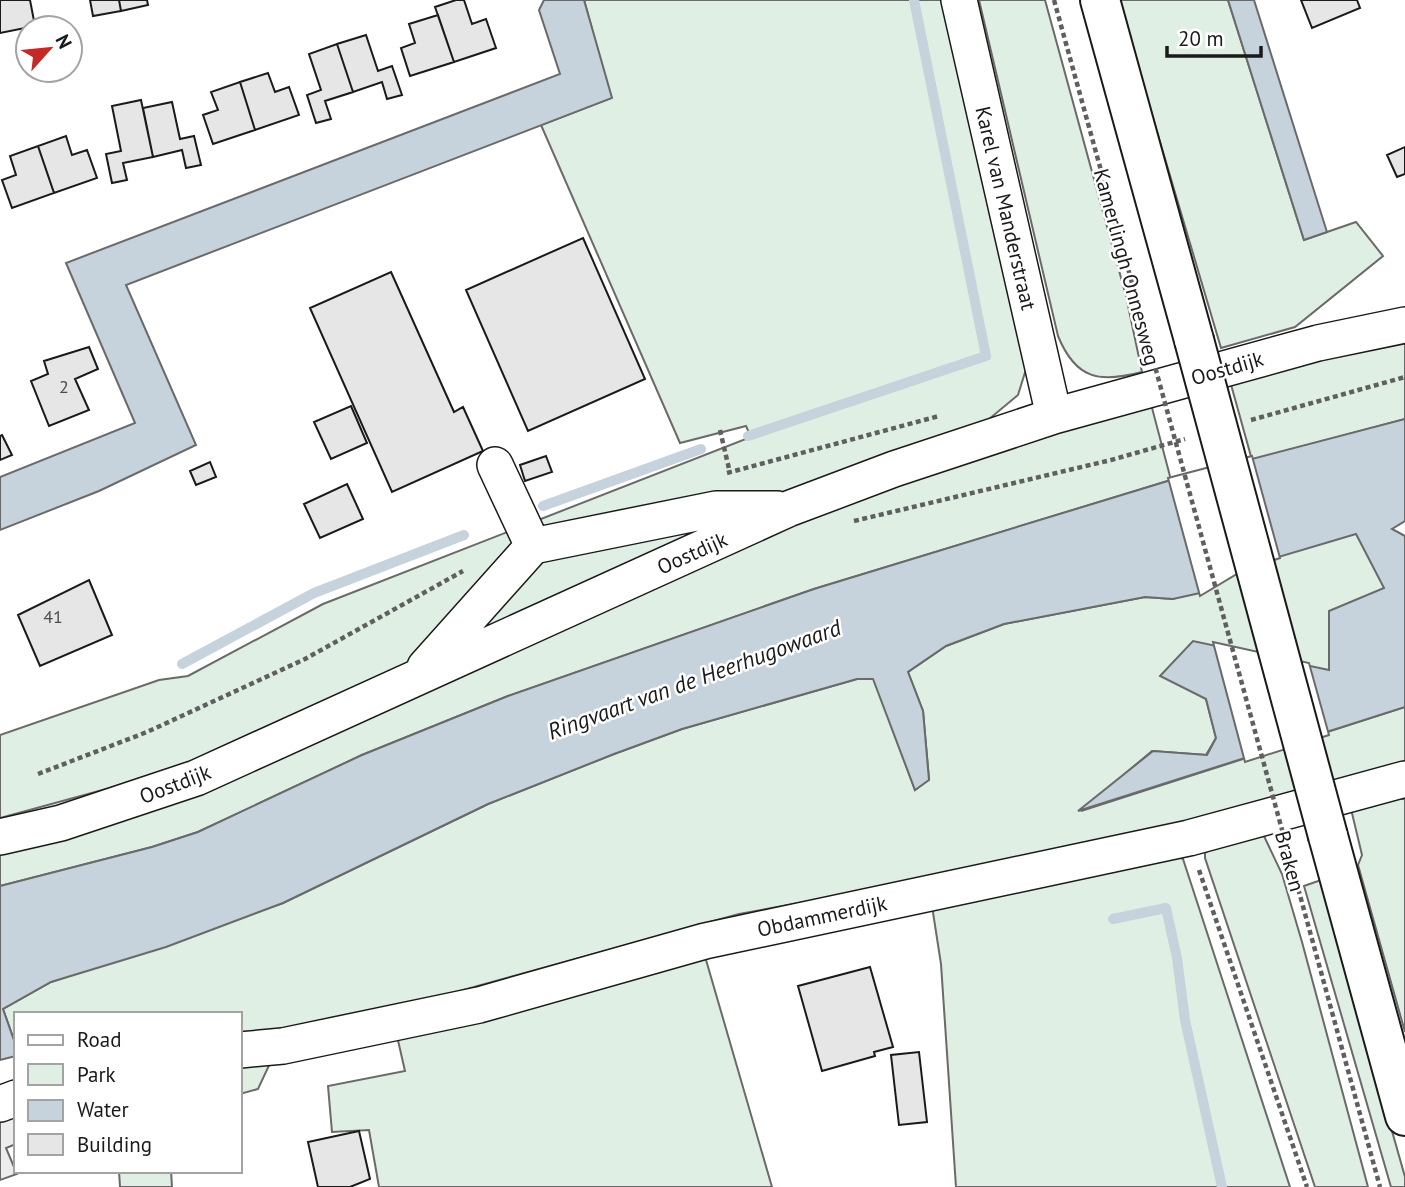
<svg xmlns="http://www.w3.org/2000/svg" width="1405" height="1187" font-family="'PT Sans',sans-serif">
<rect width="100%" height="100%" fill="#fff"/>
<path fill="#e0efe3" stroke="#6a6a6a" stroke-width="2" d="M 584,0 L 944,0 L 1027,366 L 1018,395 L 988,420 L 201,758 L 110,788 L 0,818 L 0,735 L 159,680 L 188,676 L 323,604 L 751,437 L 746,426 L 680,443 L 541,125 L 611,98 Z
M 979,0 L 1045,0 L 1126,296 L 1142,372 C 1100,383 1076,380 1058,336 Z
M 1118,0 L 1228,0 L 1304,240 L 1356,222 L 1383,256 L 1295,327 L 1221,348 Z
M 1405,338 L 1405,419 L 1252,460 L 1230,381 Z
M 1151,404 L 1171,480 L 814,589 L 508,696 L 362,755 L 198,832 L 152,847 L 0,886 L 0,852 L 887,485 Z
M 1357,533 L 1385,588 L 1329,670 L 1206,699 L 1216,738 L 1206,755 L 1152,751 L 1081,811 L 1405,707 L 1405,767 L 1345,786 L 963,873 L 739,914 L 405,1006 L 310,1027 L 240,1035 L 240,1014 L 16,1014 L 16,1046 L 3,1009 L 51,982 L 283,903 L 488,804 L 614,754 L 682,729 L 857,679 L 874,679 L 915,790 L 929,779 L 923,711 L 908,672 L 946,646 L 1004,624 L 1145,597 L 1173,599 L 1282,553 Z
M 1394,799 L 1405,799 L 1405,1032 L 1358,865 L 1362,855 L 1351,809 Z
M 1263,834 L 1282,874 L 1302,942 L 1368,1187 L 1315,1187 L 1205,858 L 1205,853 L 1211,849 Z
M 1174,855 L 1183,859 L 1290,1187 L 956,1187 L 941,964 L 932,906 Z
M 1321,880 L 1405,1177 L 1405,1187 L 1391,1187 L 1304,886 Z
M 704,953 L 772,1187 L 379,1187 L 369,1130 L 332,1132 L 328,1086 L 405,1071 L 397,1036 Z
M 272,1059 L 258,1089 L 240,1094 L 240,1064 Z
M 119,1171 L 171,1171 L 172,1187 L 120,1187 Z"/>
<path fill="#ededed" stroke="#6a6a6a" stroke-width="2" d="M 16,1109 L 16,1144 L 6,1148 L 17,1174 L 0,1180 L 0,1115 Z"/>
<path fill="#c6d2dc" stroke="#6a6a6a" stroke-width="2" d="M 544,0 L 584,0 L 612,98 L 126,285 L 196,445 L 99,491 L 0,530 L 0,477 L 135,423 L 66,263 L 560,74 L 539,10 Z
M 1228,0 L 1254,0 L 1327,232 L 1304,240 Z
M 1405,419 L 1405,521 L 1392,529 L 1405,536 L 1405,707 L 1078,811 L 1153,751 L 1207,755 L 1216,738 L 1206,699 L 1160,676 L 1193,641 L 1329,670 L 1329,611 L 1384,588 L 1356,534 L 1241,568 L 1200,593 L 1173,599 L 1145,597 L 1004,624 L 946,646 L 908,672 L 923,711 L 929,780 L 915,790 L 873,679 L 857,679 L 682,729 L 614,754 L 488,804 L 283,903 L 166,947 L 51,982 L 3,1009 L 16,1046 L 16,1056 L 0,1060 L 0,886 L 152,847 L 198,832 L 362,755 L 508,696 L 814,589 L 1171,480 Z"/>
<path fill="#fff" stroke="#6a6a6a" stroke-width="2" d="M 1252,456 L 1280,558 L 1242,571 L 1200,596 L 1168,478 Z
M 1213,642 L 1309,663 L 1329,735 L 1245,762 Z"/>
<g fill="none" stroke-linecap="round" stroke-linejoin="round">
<path stroke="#c6d2dc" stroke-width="10" d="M 748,436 L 986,356 L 914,0
M 543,506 L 701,449
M 182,664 L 314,593 L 464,535
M 1113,919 L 1166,908 L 1177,958 L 1185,1020 L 1222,1187"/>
</g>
<path fill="#e6e6e6" stroke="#1a1a1a" stroke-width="2" d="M 0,0 L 30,0 L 35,26 L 0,33 Z
M 90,0 L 119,0 L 121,11 L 93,16 Z
M 119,0 L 147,0 L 148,5 L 121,11 Z
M 456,0 L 464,0 L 472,24 L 486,19 L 496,48 L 454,62 L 435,7 Z
M 1301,0 L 1357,0 L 1360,8 L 1312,28 Z
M 438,15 L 454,62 L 410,76 L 401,48 L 415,43 L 409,24 Z
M 366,35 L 378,71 L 392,66 L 402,95 L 387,99 L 382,82 L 353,92 L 337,44 Z
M 337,44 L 353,92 L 325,101 L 331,119 L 316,123 L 307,95 L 321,90 L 309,54 Z
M 268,73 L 275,92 L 289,87 L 299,115 L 255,130 L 240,82 Z
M 240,82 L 255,130 L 213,144 L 203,115 L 218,110 L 211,92 Z
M 141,100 L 153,157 L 123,163 L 127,180 L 112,183 L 106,154 L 121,151 L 112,106 Z
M 172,102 L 180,139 L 194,136 L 201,165 L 186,168 L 182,150 L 153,157 L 143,108 Z
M 66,136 L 72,155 L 87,150 L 97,178 L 54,193 L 38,146 Z
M 38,146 L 54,193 L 12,208 L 2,180 L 16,175 L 10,156 Z
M 1405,147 L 1405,174 L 1397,177 L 1387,155 Z
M 583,238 L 645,379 L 528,431 L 466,290 Z
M 391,272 L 454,412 L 463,407 L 483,451 L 392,492 L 310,308 Z
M 89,347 L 98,369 L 75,379 L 89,410 L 49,426 L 31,381 L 48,374 L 44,361 Z
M 351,406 L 367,443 L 331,459 L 314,422 Z
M 2,435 L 12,455 L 0,460 L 0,436 Z
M 546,456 L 552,472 L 525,481 L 520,465 Z
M 210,462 L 216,477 L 196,485 L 190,471 Z
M 347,484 L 363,519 L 320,538 L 304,504 Z
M 89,580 L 112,635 L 40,666 L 18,615 Z
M 870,967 L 893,1047 L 874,1052 L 875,1056 L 822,1071 L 798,986 Z
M 919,1052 L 927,1122 L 899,1125 L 891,1055 Z
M 359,1131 L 370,1179 L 350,1187 L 318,1187 L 308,1142 Z"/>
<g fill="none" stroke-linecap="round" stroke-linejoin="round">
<defs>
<path id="minor" d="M 959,0 L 1054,416
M 495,465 L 533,546 L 716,509 L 777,509
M 425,667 L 533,546
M 0,837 L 61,823 L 196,778 L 788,509 L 894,469 L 1054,416 L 1318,343 L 1405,325
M 240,1050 L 283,1046 L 479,1005 L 705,941 L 1189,838 L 1405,779
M 0,1104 L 16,1098"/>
<path id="major" d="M 1100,0 L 1194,340
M 1328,836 L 1405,1116"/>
</defs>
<use href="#minor" stroke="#1a1a1a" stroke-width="38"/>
<use href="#major" stroke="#1a1a1a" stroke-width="42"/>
<path stroke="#5f5f5f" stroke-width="4.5" stroke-dasharray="5 3.5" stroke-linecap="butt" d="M 1054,0 L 1151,352
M 1251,420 L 1405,377
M 720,430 L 730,473
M 727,473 L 939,416
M 854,521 L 1111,460 L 1185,439
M 38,774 L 147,732 L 305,659 L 463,571
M 1287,848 L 1380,1187
M 1199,870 L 1307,1187"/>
<use href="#minor" stroke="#fff" stroke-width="35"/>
<use href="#major" stroke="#fff" stroke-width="38"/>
<defs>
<path id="major-bridge" d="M 1194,340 L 1328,836"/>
</defs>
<use href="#major-bridge" stroke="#1a1a1a" stroke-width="42" stroke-linecap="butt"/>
<path stroke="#5f5f5f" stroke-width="4.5" stroke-dasharray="5 3.5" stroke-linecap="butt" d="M 1151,352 L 1287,848"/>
<use href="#major-bridge" stroke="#fff" stroke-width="38"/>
</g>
<g text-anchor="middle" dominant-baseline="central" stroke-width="5" stroke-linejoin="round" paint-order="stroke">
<g font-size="18" fill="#4d4d4d">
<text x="64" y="386">2</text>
<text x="53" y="616">41</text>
</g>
<g font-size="21" fill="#1a1a1a" stroke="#fff">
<text transform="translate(1006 208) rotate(77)">Karel van Manderstraat</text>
<text transform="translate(1127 267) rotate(75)">Kamerlingh Onnesweg</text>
<text transform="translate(1227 368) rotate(-16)">Oostdijk</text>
<text transform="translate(692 553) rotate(-24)">Oostdijk</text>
<text transform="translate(175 784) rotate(-21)">Oostdijk</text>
<text transform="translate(1290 861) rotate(75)">Braken</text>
<text transform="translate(822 916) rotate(-12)">Obdammerdijk</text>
</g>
<g font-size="23" font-style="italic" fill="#1a1a1a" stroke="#fff">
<text transform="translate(694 679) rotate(-20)">Ringvaart van de Heerhugowaard</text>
</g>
</g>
<rect x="14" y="1012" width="228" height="161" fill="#ffffff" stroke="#a3a3a3" stroke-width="2"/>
<rect x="28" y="1035" width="35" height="10" fill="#ffffff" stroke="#a3a3a3" stroke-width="2"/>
<text x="77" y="1047" font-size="21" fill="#1a1a1a">Road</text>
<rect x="28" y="1064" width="35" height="21" fill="#e0efe3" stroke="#a3a3a3" stroke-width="2"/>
<text x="77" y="1082" font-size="21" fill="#1a1a1a">Park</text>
<rect x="28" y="1100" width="35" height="21" fill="#c6d2dc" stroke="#a3a3a3" stroke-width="2"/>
<text x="77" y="1117" font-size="21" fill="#1a1a1a">Water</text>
<rect x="28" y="1134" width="35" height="21" fill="#e6e6e6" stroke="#a3a3a3" stroke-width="2"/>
<text x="77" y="1152" font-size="21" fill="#1a1a1a">Building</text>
<g transform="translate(49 49) rotate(63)"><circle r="33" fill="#ffffff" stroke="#a3a3a3" stroke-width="2"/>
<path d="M0-5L12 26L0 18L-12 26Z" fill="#c62828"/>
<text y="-10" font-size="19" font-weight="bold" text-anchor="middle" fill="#1a1a1a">N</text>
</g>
<path d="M1167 46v10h94v-10" fill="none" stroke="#1a1a1a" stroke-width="3.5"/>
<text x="1178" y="46" font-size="21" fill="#1a1a1a" stroke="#ffffff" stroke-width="5" paint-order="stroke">20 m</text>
</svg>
